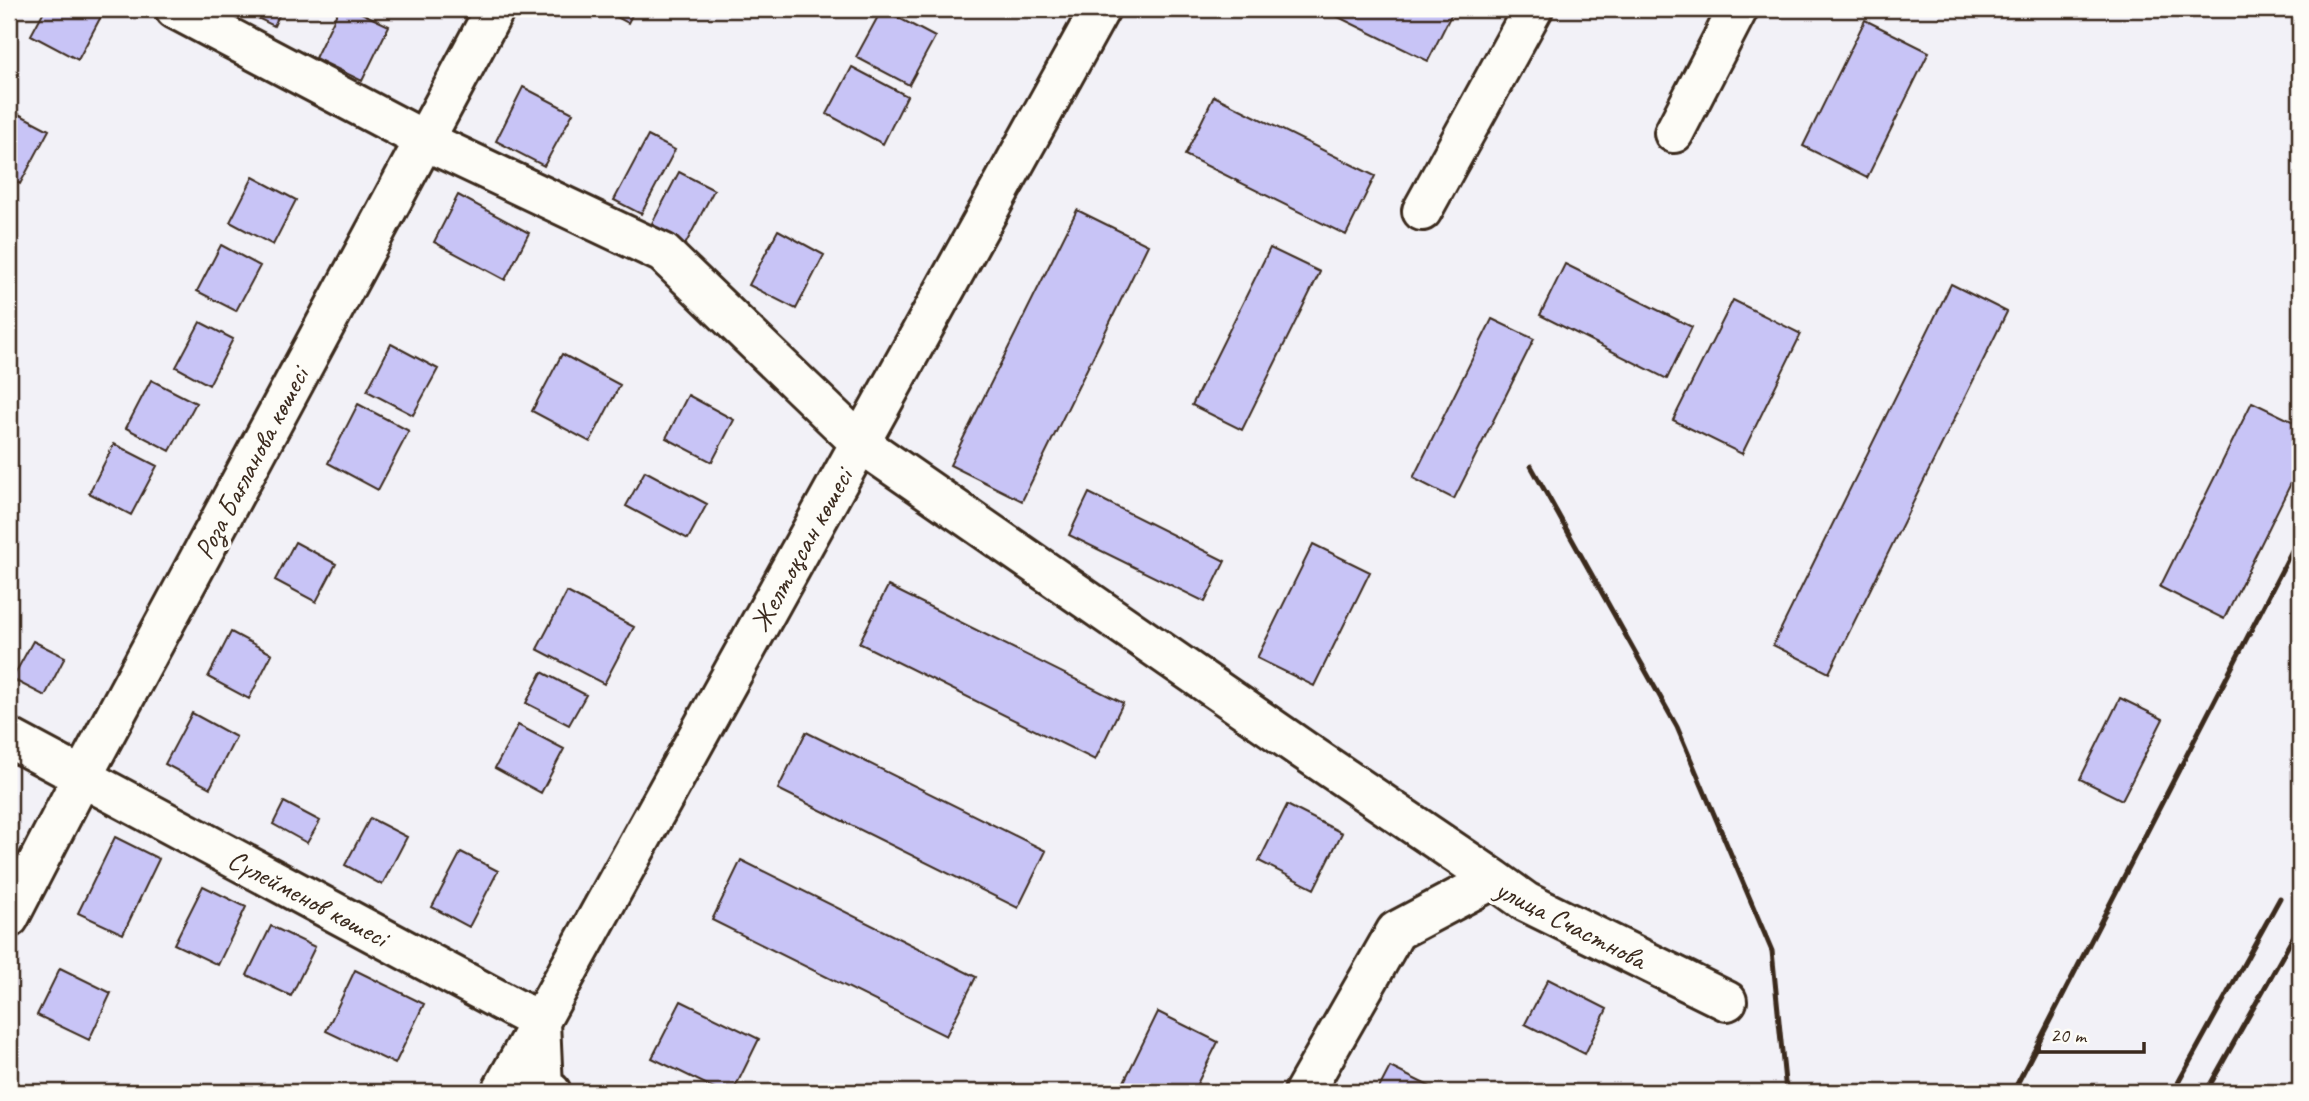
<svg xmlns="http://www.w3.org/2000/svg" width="2309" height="1101" font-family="Caveat,sans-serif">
<rect width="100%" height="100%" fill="#f2f1f7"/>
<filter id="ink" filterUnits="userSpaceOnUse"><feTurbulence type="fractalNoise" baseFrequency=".0143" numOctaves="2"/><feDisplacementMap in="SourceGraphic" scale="14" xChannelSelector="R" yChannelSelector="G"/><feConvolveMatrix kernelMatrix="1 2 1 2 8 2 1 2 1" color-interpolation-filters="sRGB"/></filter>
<g filter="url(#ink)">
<path fill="#c8c4f6" stroke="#3b2a1e" stroke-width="2" d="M 45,9 L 105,9 L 78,60 L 31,35 Z
M 239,9 L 282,9 L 274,26 Z
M 339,9 L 353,9 L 389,26 L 362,81 L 315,58 Z
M 602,9 L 635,9 L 628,23 Z
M 882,9 L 935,37 L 909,85 L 856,57 Z
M 932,9 L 949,9 L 946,16 Z
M 1322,9 L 1449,9 L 1453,11 L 1428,61 Z
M 1865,20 L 1929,52 L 1867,178 L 1803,146 Z
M 852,67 L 907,96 L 883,144 L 827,114 Z
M 523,87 L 573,113 L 544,166 L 496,141 Z
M 1214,96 L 1375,176 L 1346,235 L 1185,155 Z
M 9,109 L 49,130 L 20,184 L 9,178 Z
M 648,136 L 675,150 L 641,214 L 614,200 Z
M 679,172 L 714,190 L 685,245 L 650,227 Z
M 253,177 L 296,200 L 273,245 L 230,222 Z
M 458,195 L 529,233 L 505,280 L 434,242 Z
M 1077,210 L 1148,245 L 1022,501 L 950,465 Z
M 778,230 L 824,255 L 796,309 L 749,285 Z
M 221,245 L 260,266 L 236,311 L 197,291 Z
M 1270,248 L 1320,272 L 1242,430 L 1192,405 Z
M 1565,264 L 1692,327 L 1667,379 L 1540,315 Z
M 1951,284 L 2007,312 L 1829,673 L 1773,645 Z
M 1733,300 L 1801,334 L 1742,454 L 1673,420 Z
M 1492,319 L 1534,339 L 1454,499 L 1413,478 Z
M 200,322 L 233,339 L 209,385 L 176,367 Z
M 391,344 L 438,369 L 413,415 L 367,391 Z
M 562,354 L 620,385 L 590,442 L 532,411 Z
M 151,380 L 196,403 L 170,451 L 126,428 Z
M 688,395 L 734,420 L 712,462 L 666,438 Z
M 2252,402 L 2300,425 L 2300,465 L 2224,619 L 2160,587 Z
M 358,404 L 409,431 L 378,490 L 328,463 Z
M 114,444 L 157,466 L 131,515 L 89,493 Z
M 645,471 L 707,504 L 688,539 L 626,506 Z
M 1089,493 L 1225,561 L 1205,602 L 1069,535 Z
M 295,542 L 336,564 L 316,602 L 275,580 Z
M 1313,544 L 1370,572 L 1314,686 L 1257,658 Z
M 888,586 L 1123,703 L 1095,760 L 859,643 Z
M 567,592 L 634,627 L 604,684 L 537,649 Z
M 231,632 L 272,654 L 249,699 L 208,677 Z
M 33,641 L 65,657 L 45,696 L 12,679 Z
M 542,672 L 586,695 L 569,725 L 526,703 Z
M 2120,698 L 2163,719 L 2122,800 L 2080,779 Z
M 192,713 L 236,737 L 210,788 L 165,764 Z
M 518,725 L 564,749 L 541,793 L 495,768 Z
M 806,732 L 1046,851 L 1018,908 L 778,789 Z
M 284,802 L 320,821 L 307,843 L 273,824 Z
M 1287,805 L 1342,833 L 1314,889 L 1259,861 Z
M 370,818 L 407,837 L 382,885 L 345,865 Z
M 115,837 L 159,859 L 123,934 L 78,913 Z
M 461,852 L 498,871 L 469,927 L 432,907 Z
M 741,860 L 976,977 L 946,1036 L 712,920 Z
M 203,886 L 246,907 L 218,965 L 174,944 Z
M 271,926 L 315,947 L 291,996 L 247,975 Z
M 60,968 L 111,993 L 89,1040 L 37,1015 Z
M 355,970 L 424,1004 L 395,1064 L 326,1031 Z
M 1548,979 L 1607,1009 L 1585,1054 L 1525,1024 Z
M 681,1001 L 759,1039 L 733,1092 L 722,1092 L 652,1058 Z
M 1158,1012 L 1218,1042 L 1193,1092 L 1119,1092 Z
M 1390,1067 L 1441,1092 L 1377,1092 Z"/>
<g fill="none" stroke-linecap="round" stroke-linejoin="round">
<defs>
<path id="minor" d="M 175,9 L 424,140 L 663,253 L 860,443 L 1302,749 L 1494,879
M 1674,133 L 1738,9
M 1422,211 L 1533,9
M 9,738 L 540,1022 L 543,1088 L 551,1092
M 9,918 L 82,777 L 495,9
M 501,1092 L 1100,9
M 1304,1092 L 1396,931 L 1494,879 L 1526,902 L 1727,1001"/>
</defs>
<use href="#minor" stroke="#3b2a1e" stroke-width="44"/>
<use href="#minor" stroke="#fdfcf7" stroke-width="38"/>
<path stroke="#3b2a1e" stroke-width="5" d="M 1531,466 L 1677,727 L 1772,951 L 1786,1092
M 2013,1092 L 2300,535
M 2173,1092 L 2280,898
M 2206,1092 L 2300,925"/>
</g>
</g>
<g text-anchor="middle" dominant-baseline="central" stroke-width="7" stroke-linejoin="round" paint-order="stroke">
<g font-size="28" fill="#3b2a1e" stroke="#fdfcf7">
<text transform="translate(251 463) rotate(-62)">Роза Бағланова көшесі</text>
<text transform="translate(801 550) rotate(-61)">Желтоқсан көшесі</text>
<text transform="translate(308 898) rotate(28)">Сүлейменов көшесі</text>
<text transform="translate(1571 924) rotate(27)">улица Счастнова</text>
</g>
</g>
<rect width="2309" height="1101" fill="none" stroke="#fdfcf7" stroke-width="35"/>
<rect x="18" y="18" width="2274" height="1066" fill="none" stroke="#3b2a1e" stroke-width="2.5" filter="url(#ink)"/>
<path d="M2039 1042v10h105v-10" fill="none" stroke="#3b2a1e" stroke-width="3.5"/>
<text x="2050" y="1042" font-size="21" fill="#3b2a1e" stroke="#fdfcf7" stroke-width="5" paint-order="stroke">20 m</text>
</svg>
